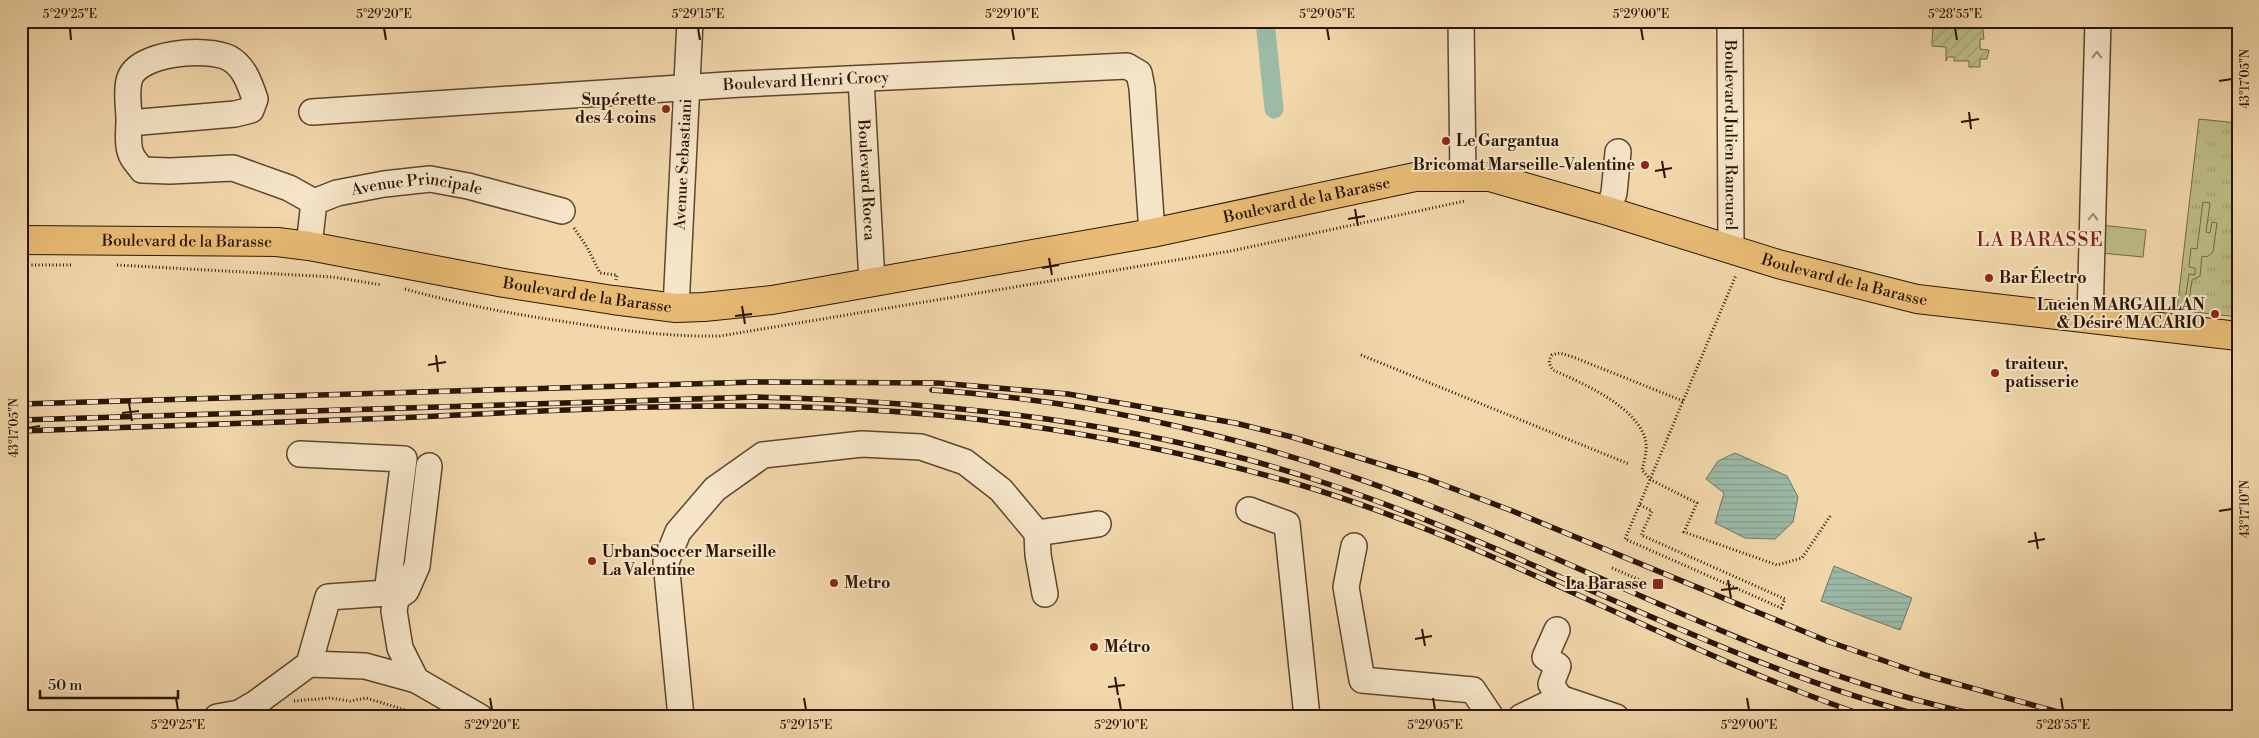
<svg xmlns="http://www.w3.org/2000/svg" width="2259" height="738" font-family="'Libre Bodoni',serif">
<defs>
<pattern id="park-tufts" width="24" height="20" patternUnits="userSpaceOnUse" patternTransform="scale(1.25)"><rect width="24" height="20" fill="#bebd86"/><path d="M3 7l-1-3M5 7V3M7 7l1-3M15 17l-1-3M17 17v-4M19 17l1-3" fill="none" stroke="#a3a272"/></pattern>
<pattern id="garden-furrows" width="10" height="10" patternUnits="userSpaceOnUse" patternTransform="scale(1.25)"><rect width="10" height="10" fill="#bebd86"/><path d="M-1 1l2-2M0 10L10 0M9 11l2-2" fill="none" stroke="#a3a272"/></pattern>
<pattern id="water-rules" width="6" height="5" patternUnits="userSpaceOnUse" patternTransform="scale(1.25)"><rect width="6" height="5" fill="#9bbaa7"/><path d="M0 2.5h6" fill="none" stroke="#869f8e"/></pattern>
</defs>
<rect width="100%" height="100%" fill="#f1d7aa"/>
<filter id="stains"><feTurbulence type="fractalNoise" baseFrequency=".004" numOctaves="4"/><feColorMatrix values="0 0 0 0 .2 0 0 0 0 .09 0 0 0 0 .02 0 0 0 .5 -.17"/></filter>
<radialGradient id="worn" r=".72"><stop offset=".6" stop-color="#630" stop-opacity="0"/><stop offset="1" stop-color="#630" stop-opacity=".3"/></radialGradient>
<path fill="url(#park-tufts)" stroke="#746946" d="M 2199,119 L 2238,123 L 2238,317 L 2177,310 Z"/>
<path fill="url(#garden-furrows)" stroke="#746946" d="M 1933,21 L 1982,21 L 1984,39 L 1980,39 L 1980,49 L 1989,50 L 1987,59 L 1980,59 L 1980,67 L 1969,67 L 1969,61 L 1954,61 L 1954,57 L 1948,57 L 1946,61 L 1946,47 L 1932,46 Z"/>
<path fill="#bebd86" stroke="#746946" d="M 2203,202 L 2210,203 L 2206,232 L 2210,233 L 2212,222 L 2217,223 L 2213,252 L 2207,257 L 2202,256 L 2200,276 L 2192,280 L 2189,301 L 2185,301 L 2189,274 L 2195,275 L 2195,268 L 2189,267 L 2191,248 L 2197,249 Z
M 2101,225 L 2146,230 L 2143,257 L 2101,253 Z"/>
<path fill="url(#water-rules)" stroke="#6e7866" d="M 1735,453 L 1787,476 L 1798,497 L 1793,522 L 1775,539 L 1745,538 L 1715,523 L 1724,493 L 1706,479 L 1718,461 Z
M 1834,566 L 1912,598 L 1900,630 L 1821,601 Z"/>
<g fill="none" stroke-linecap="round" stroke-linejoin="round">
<path stroke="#9bbaa7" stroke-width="19" d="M 1265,21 L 1274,109"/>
<defs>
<g id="minor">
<path d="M 1461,21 L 1463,178"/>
<path id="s1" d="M 1730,21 L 1731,249"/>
<path id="s2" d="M 861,79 L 872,282"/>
<path id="s3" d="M 312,112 L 741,84 L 1127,66 L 1139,73 L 1142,88 L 1152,233"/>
<path d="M 129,123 L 235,114 L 251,110 L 255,99 C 250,84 244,66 229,58 C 207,47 135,52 129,81 C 126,93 129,108 129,120 C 129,130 127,145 131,154 C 133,160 139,165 142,170 L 170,171 L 233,168 L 289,188 L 314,202"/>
<path d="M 1608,211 L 1614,193 L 1618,152"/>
<path id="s4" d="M 309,246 L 314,202 L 337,193 L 384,184 L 430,179 L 468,186 L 562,211"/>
<path id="s5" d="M 676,308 L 690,21"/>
<path d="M 2090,318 L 2098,21"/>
<path d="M 300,454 L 404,459 L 387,593"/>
<path d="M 1249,510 L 1287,524 L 1307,717"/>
<path d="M 1037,533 L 1098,524"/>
<path d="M 1354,546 L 1346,587 L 1362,680 L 1473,690 L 1491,717"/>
<path d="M 396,598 L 406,591 L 417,566 L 429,466"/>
<path d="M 1557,630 L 1545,657 L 1558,666 L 1551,684 L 1560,698"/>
<path d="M 309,664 L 365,666 L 416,680"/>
<path d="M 217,717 L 239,713 L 256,703 L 309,664 L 328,597 L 387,593 L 396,598 L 394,611 L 400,648 L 416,680 L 480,717"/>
<path d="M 681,717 L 666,562 L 678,532 L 715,489 L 763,455 L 862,444 L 921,447 L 965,462 L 1001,490 L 1037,533 L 1038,555 L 1045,594"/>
<path d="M 1521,717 L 1560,698 L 1616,717"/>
</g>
<g id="major">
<path id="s6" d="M 21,240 L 277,242 L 309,246 L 504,283 L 613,300 L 676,308 L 704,307 L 772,300 L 1152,233 L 1415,177 L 1490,177 L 1608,211 L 1778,264 L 1917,299 L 2238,336"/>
</g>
</defs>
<use href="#minor" stroke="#5c462e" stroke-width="28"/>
<use href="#major" stroke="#2b1505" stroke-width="30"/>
<path stroke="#2b1505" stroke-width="3" stroke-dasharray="1 2.5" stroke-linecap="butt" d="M 574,228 L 587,247 L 600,273 L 617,275 L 616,280
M 21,265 L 73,265
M 117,265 L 333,277 L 382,285
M 405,289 C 459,304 512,314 567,322 C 618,330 668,337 720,336 L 1231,251 L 1465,201
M 1361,355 L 1629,464
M 1683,401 L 1573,357 L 1560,353 L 1552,355 C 1548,360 1549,365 1553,370 C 1582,383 1641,408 1646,443 C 1647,452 1644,462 1642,470 L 1651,480 L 1697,503 L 1684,532 L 1777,565 L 1802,558 L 1831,515
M 1640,505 L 1652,511 L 1641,535 L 1785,599 L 1781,608 L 1625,539 L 1736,275
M 1612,568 L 1647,583
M 294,701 L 330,698 L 350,701 L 366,698 L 429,717"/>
<use href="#minor" stroke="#f6e5c8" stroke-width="25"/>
<use href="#major" stroke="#e8bc75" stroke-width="28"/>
<defs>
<path id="rail" d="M 932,390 C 1108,402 1283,445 1446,512 C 1624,583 1798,680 1989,717
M 21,404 L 755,382 L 939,383 L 1068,394 L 1235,423 L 1292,437 L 1425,478 L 1510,510 L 1827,641 L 1925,675 L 2076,717
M 21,420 L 756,397 C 953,402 1149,422 1337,487 C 1537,555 1721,664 1927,717
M 21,431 C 145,426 270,423 394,418 C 546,411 700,401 852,409 C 1001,416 1150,442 1294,483 C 1493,541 1673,651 1869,717"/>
</defs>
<use href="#rail" stroke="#2b1505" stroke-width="5.5"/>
<use href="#rail" stroke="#f6e5c8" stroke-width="4" stroke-dasharray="11" stroke-linecap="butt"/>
</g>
<defs><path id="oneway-chevron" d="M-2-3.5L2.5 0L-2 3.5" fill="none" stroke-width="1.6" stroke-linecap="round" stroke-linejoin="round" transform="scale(1.25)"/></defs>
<g stroke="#9b8770">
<use href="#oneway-chevron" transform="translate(2097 55) rotate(-88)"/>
<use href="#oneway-chevron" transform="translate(2093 217) rotate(-88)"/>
</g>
<path fill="none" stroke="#2b1505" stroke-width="2" d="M 70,28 L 71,40M 384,28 L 386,40M 698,28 L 700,40M 1012,28 L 1014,40M 1327,28 L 1329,40M 1641,28 L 1643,40M 1955,28 L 1957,40M 2219,81 L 2232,79M 1969,112 L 1971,129M 1961,122 L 1979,119M 1662,161 L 1665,178M 1655,171 L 1672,168M 1355,209 L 1358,226M 1348,219 L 1365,216M 1049,258 L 1052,275M 1042,268 L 1059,265M 742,306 L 745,324M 735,316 L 752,314M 436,355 L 438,372M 428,365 L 446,362M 129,403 L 132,421M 122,413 L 139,411M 28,428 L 40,426M 2219,511 L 2232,509M 2035,532 L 2038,549M 2028,542 L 2045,539M 1728,580 L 1731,598M 1721,590 L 1738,588M 1422,629 L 1425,646M 1415,639 L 1432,636M 1115,677 L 1118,695M 1108,687 L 1125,685M 176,698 L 178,710M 490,698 L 492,710M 804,698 L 806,710M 1119,698 L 1121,710M 1433,698 L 1435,710M 1747,698 L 1749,710M 2061,698 L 2063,710"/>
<g fill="#8f2418" stroke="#f6e5c8" stroke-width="2">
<circle cx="666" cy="109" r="5"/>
<circle cx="1446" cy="141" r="5"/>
<circle cx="1645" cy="165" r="5"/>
<circle cx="1989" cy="278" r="5"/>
<circle cx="2215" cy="314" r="5"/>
<circle cx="1995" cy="373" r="5"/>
<circle cx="592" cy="561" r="5"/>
<circle cx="834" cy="583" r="5"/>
<rect x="1652" y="578" width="12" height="12" rx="2.5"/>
<circle cx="1094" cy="647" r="5"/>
</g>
<g text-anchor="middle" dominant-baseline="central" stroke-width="4" stroke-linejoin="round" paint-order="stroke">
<g font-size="16" fill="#2b1505" stroke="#f6e5c8">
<text stroke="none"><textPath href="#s3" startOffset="495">Boulevard Henri Crocy</textPath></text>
<text stroke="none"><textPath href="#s1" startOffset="114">Boulevard Julien Rancurel</textPath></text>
<text stroke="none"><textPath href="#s5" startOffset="144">Avenue Sebastiani</textPath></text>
<text stroke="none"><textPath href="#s2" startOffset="101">Boulevard Rocca</textPath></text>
<text stroke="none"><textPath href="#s4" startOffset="150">Avenue Principale</textPath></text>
<text stroke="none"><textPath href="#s6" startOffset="1301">Boulevard de la Barasse</textPath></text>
<text stroke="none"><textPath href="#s6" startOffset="166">Boulevard de la Barasse</textPath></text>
<text stroke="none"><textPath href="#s6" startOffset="1856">Boulevard de la Barasse</textPath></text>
<text stroke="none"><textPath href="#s6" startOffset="571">Boulevard de la Barasse</textPath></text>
</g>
<g font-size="16" font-weight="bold" fill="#2b1505" stroke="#f6e5c8" text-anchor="start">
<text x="656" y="100" text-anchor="end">Supérette<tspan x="656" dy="18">des 4 coins</tspan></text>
<text x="1456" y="141">Le Gargantua</text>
<text x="1635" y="165" text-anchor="end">Bricomat Marseille-Valentine</text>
<text x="1999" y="278">Bar Électro</text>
<text x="2205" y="305" text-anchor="end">Lucien MARGAILLAN<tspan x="2205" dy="18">&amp; Désiré MACARIO</tspan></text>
<text x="2005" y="364">traiteur,<tspan x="2005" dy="18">patisserie</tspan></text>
<text x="602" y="552">UrbanSoccer Marseille<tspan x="602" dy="18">La Valentine</tspan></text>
<text x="844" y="583">Metro</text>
<text x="1647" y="584" text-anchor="end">La Barasse</text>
<text x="1104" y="647">Métro</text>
</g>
<g font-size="19" letter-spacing="1" fill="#7a1f14" stroke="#f6e5c8">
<text x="2040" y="240">LA BARASSE</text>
</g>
</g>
<rect width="2259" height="738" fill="none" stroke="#f1d7aa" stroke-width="55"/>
<path d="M40 690v8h138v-8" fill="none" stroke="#2b1505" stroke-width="2.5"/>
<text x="48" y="690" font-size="15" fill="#2b1505" stroke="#f6e5c8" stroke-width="4" paint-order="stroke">50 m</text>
<rect x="28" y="28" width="2204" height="682" fill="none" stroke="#2b1505" stroke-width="2"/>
<g font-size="12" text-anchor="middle" fill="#2b1505">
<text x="70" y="18">5°29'25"E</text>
<text x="384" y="18">5°29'20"E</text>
<text x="698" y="18">5°29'15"E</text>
<text x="1012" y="18">5°29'10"E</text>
<text x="1327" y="18">5°29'05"E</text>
<text x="1641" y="18">5°29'00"E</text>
<text x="1955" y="18">5°28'55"E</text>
<text transform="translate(2245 79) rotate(-90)" y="4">43°17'05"N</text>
<text transform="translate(14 428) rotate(-90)" y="4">43°17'05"N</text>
<text transform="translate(2245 509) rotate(-90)" y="4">43°17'10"N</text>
<text x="178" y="729">5°29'25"E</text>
<text x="492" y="729">5°29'20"E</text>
<text x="806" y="729">5°29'15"E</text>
<text x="1121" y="729">5°29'10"E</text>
<text x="1435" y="729">5°29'05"E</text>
<text x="1749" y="729">5°29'00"E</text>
<text x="2063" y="729">5°28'55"E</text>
</g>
<rect width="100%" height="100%" filter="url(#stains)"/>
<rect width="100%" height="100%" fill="url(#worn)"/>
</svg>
